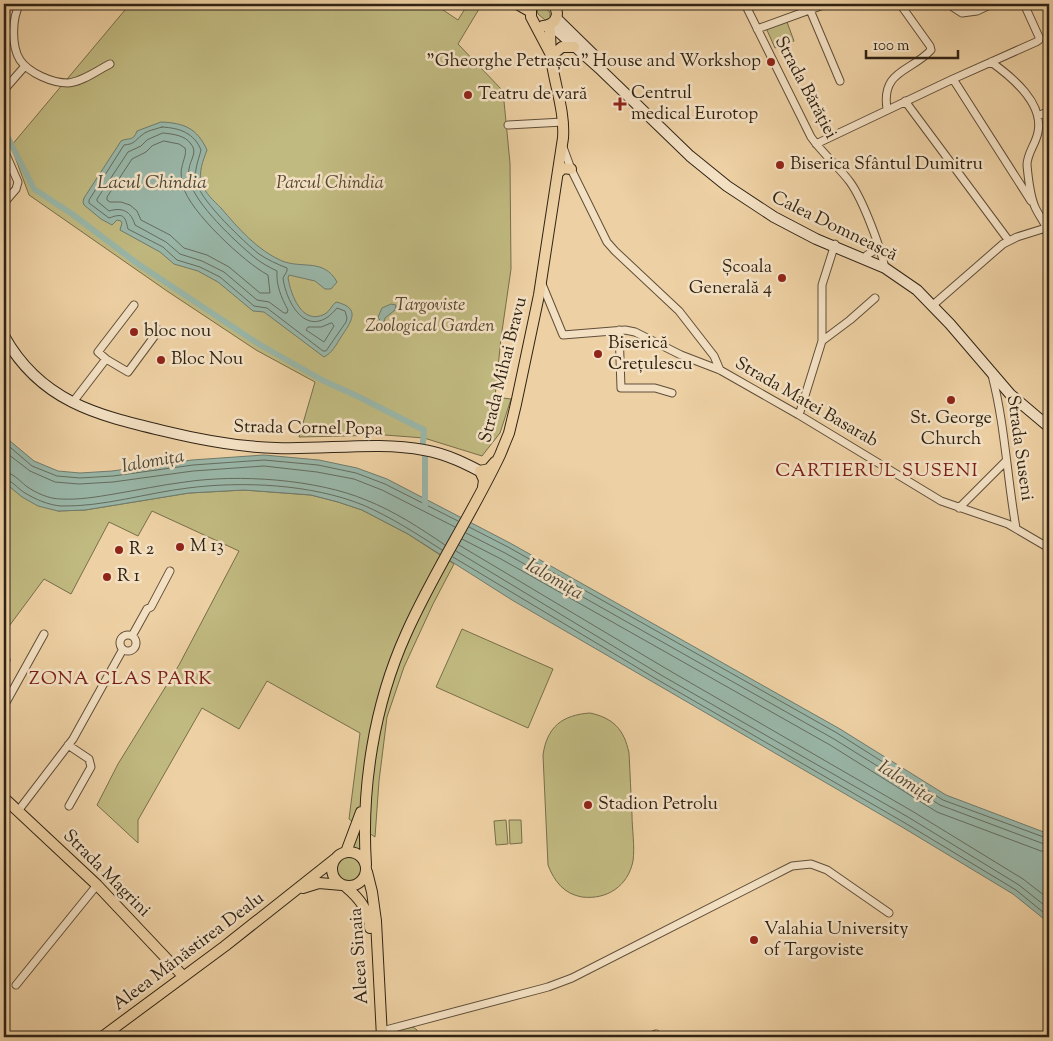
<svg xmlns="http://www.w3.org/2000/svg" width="1053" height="1041" font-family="'Sorts Mill Goudy',serif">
<rect width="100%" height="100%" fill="#edd0a3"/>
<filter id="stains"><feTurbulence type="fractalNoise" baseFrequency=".004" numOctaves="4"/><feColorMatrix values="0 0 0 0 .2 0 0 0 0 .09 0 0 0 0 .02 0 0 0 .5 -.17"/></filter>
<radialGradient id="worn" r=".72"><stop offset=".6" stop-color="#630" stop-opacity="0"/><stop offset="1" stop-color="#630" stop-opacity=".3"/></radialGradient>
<path fill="#c0b980" stroke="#786e4a" d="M 130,4 L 434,4 L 458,20 L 468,4 L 477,4 L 479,9 L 458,44 L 503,91 L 510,163 L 511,269 L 501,338 L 495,397 L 511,399 L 500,433 L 482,456 L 424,438 L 385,435 L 299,437 L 315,382 L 256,350 L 167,291 L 29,195 L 11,146 Z
M 539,7 L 543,7 L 550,12 L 550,18 L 545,20 L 538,14 L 537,10 Z
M 787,22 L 794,41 L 775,48 L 766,28 Z
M 4,482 L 7,485 L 58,511 L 85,510 L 189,493 L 244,490 L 311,495 L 338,502 L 362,510 L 408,534 L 454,564 L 433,604 L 404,667 L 387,717 L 379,781 L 375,837 L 363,829 L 362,850 L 350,847 L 359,826 L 349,819 L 360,733 L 267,681 L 239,729 L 202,708 L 138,820 L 138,843 L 97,805 L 118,764 L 179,665 L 239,551 L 152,511 L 138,536 L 109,522 L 71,594 L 44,579 L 4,633 Z
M 462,629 L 553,669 L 528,728 L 436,687 Z
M 590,713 C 613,718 624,729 629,753 C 630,773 631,794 632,815 C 632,829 635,846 633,861 C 628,886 607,900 582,897 C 564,894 554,881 548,865 L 543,755 C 547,727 562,715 590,713 Z
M 506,820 L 508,844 L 496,845 L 494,821 Z
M 509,820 L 521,820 L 522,843 L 510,844 Z
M336 869a13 13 0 1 1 26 0a13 13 0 1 1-26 0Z
M 413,1027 L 417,1030 L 418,1037 L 396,1037 L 396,1031 Z"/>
<path fill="#99b6a8" stroke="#6f7b6d" d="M 161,122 C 184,123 197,128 207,150 C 203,161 198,172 202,184 C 205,193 214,201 221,208 C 238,228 257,250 282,261 C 302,269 324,258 337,282 L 331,289 L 325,289 L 315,281 L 289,275 L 288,278 C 291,295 302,326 325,314 C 330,311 332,305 336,302 C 362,308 351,322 341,337 C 336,345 332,353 324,357 L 264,312 L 253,311 L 218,282 L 198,271 L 174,264 L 160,252 L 120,230 L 122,223 L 121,221 L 117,220 L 112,225 L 101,219 L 84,205 L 83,202 L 84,198 L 121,141 C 129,137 133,142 137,131 Z
M 391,304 L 396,305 L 395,310 L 385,318 L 384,322 L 381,322 L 378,317 L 382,308 Z
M 4,436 L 34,461 L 58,471 L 80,473 L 112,471 L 192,460 L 264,455 L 319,460 L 357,468 L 387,479 L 510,543 L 840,729 L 946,795 L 1049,834 L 1049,923 L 1013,894 L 902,827 L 512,600 L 408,534 L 362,510 L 338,502 L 311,495 L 244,490 L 189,493 L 85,510 L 58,511 L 38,506 L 22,497 L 4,482 Z"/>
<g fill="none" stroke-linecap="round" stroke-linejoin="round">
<path stroke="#646c5e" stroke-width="1" d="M 162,127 C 180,128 194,133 201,150 C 198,162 193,172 197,184 C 202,202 244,242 259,254 C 268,260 277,264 287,268 L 287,271 L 283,278 C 287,307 310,341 337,308 L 345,311 L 347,318 L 346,322 L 326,351 L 323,351 L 267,308 L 254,306 L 220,277 L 200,267 L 177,260 L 163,247 L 128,229 C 125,215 123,213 109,218 L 89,203 L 89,200 L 124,145 C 135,144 134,141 142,135 C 146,131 156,129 162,127 Z
M 163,133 C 172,134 185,135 191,144 C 198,152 190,160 189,169 C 188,173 189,177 190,181 C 194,203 236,242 254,257 C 261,263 269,267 277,271 C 276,285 281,297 288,310 L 287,313 L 284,313 L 269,302 L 257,300 L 224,272 L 202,261 L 180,254 L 166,242 L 135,225 C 131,211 122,207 109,211 L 97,201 L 97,199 L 128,152 L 141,146 L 147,140 Z
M 164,141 L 179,144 L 185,148 C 187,154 183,160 182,167 C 180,173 182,180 183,186 C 189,211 245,263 268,275 L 270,293 L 260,293 L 229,267 L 207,255 L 184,248 L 170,235 L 141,220 L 137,211 L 130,205 L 121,202 L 110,202 L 107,200 L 107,197 L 132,159 L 146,152 L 152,146 Z
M 332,323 L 334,326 L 324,342 L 306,330 L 308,327 L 321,327 Z
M 4,442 L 32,466 L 57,476 L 80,478 L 113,476 L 193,465 L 264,460 L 318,465 L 356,473 L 385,484 L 458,521
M 4,451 L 30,471 L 55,482 L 79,484 L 113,482 L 193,471 L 264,466 L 317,472 L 354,479 L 382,490 L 455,527
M 4,472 C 13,473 19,480 26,486 C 36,493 49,499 61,499 C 79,500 96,497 114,494 C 138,490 161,485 185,482 C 238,474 316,479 366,500 C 394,511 420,528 445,545
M 4,479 C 12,480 18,489 25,493 C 35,499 48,505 61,506 C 103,507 146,493 188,488 C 243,481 311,484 363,505 C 391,517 417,534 442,550
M 469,527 L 508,547 L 837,733 L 943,800 L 1049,839
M 466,533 L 505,553 L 834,739 L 940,805 L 1044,844 L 1049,845
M 462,539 L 501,559 L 830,745 L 937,812 L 1041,851 L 1049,852
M 459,545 L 665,668 L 912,811 L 1023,879 L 1049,899
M 456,551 L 661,675 L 908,817 L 1019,885 L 1049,909
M 453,557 L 658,680 L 905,823 L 1016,890 L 1049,917"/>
<path stroke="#99b6a8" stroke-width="6" d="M 4,130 L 34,189 L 72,214 L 138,264 L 257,343 L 322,380 L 359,397 L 424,430 L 423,442
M 425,454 L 425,506"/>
<defs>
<path id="minor" d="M 20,4 C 12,17 11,46 20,60 C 29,73 52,83 68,83 C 82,82 98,70 110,64
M 745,4 L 811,137 C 823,154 838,166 850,182 C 863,200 880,246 885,268
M 948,4 L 962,13 L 977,11 L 992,4
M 810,10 L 840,81
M 757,29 L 826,4
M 991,62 C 1012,77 1044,103 1038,132 C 1036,144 1027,153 1027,165 C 1028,176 1031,198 1035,207 C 1039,216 1046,224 1049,234
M 953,79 L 1031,201
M 4,90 L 25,66
M 905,101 L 1009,241
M 887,109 C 881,70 911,72 931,50 L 930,46 L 900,4
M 1038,116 L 1049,111
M 508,125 L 563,122
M 816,144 L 953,79 L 1036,42 L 1039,40 L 1039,37 L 1024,4
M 563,147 L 571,169 L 607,242 L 615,251 L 679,311 L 714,356 L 720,370
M 4,150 L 18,182 L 16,189 L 4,203
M 867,255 L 872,252 L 878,245
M 542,284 L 563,335 L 625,330 L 635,332 L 681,355 L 720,370 L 799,415 L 941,501 L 1008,524 L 1049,548
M 933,305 L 1003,244 L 1017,237 L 1049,227
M 619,330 L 621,388 L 655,388 L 672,393
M 822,341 L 850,320 L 875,298
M 106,359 L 98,352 L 134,305
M 992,375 C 1005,425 1007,477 1016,528
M 73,402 L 106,359 L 128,372 L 159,330
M 799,415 L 822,341 L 822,285 L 835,244
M 959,508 L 1006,461
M120 643a8 8 0 1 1 16 0a8 8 0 1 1-16 0Z
M 132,636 L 147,609 L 151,607 L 170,571
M 4,664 L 6,660
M 4,706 L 44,634
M 68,745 L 89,759 L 91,767 L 69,806
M 18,811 L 73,739 L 123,649
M 16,985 L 97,885
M 382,1031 L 548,987 L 572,978 L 792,866 L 811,864 L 827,870 L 889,913
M 649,1037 L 656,1034"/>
<path id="secondary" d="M 556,18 L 602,63
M 551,25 L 599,68 L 690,156 L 727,186 L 774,217 L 816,239 L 885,268 L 917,290 L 950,324 L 1010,394 L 1049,427
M 4,336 C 40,401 96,415 164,431 C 201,440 238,447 276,448 C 324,450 379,441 424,450 C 447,454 467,464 487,475"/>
<path id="primary" d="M 517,4 L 531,12
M 535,4 L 531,9 L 531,17 L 550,53
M 543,26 C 556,25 561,14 553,4
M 551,56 L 562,47 L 574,47
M 558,173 L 563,168 L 571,169
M 483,487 L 484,480 L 480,471 L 489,469 L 495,462
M 4,798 L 97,885 L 183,976
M332 869a17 17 0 1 1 34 0a17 17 0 1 1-34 0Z
M 346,852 L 361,812
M 366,865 C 361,788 374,705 406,634 C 433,573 471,516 500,455 L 509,433 L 516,404 L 539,295 L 563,138 C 565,110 554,84 551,57 C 550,46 551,36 549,26
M 367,872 L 372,892 L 376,921 L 382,1037
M 346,887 C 359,898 369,910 370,928
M 303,888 L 319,883 L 342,885
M 102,1037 L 225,946 L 335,859"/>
</defs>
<use href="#minor" stroke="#5f4e38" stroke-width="9"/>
<use href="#secondary" stroke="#302314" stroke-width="12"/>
<use href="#primary" stroke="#302314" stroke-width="12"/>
<use href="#minor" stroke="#f3e0c3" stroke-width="7"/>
<use href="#secondary" stroke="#f3e0c3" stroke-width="10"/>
<use href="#primary" stroke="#edd0a3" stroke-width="10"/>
</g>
<g fill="#8f2418" stroke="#f3e0c3" stroke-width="2">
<circle cx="771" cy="62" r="5"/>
<circle cx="468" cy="95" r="5"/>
<path d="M617.5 96.5h5v5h5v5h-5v5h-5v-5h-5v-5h5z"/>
<circle cx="780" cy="165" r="5"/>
<circle cx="782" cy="278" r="5"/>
<circle cx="134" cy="332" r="5"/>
<circle cx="598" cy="354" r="5"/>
<circle cx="161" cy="360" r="5"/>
<circle cx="951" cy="400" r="5"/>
<circle cx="180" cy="547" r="5"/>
<circle cx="119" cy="550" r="5"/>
<circle cx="107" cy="577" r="5"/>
<circle cx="588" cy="805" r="5"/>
<circle cx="754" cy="940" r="5"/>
</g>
<g text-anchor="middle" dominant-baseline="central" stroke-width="5" stroke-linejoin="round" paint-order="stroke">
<g font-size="18" fill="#302314" stroke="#f3e0c3" text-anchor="start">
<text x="761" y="62" text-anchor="end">"Gheorghe Petrașcu" House and Workshop</text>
<text x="631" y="94">Centrul<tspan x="631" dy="21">medical Eurotop</tspan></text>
<text x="478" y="95">Teatru de vară</text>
<text x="790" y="165">Biserica Sfântul Dumitru</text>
<text x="772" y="268" text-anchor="end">Școala<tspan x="772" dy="21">Generală 4</tspan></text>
<text x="144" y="332">bloc nou</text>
<text x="608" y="344">Biserică<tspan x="608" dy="21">Crețulescu</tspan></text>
<text x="171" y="360">Bloc Nou</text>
<text x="951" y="419" text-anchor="middle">St. George<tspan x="951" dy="21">Church</tspan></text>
<text x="190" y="547">M 13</text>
<text x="129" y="550">R 2</text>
<text x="117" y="577">R 1</text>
<text x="598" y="805">Stadion Petrolu</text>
<text x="764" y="930">Valahia University<tspan x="764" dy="21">of Targoviste</tspan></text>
</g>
<g font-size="18" fill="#302314" stroke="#f3e0c3">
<text transform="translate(805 88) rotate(62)">Strada Bărăției</text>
<text transform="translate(834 227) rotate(26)">Calea Domnească</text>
<text transform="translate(504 370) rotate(-76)">Strada Mihai Bravu</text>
<text transform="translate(806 403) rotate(30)">Strada Matei Basarab</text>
<text transform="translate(308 429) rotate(1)">Strada Cornel Popa</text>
<text transform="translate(1019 448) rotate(82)">Strada Suseni</text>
<text transform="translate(106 874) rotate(45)">Strada Magrini</text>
<text transform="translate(189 952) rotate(-37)">Aleea Mănăstirea Dealu</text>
<text transform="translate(360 956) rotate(-94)">Aleea Sinaia</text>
</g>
<g font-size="18" font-style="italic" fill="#54482f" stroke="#f3e0c3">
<text x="330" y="184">Parcul Chindia</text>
<text x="430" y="306">Targoviste<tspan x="430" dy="21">Zoological Garden</tspan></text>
</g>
<g font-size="19" font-style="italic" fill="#4a4839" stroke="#f3e0c3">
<text x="152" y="183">Lacul Chindia</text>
<text transform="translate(153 462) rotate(-10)">Ialomița</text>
<text transform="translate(554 580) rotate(30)">Ialomița</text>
<text transform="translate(906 783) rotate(33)">Ialomița</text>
</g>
<g font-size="19" letter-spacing="1" fill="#7a1f14" stroke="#f3e0c3">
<text x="877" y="471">CARTIERUL SUSENI</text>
<text x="121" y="679">ZONA CLAS PARK</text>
</g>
</g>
<rect width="1053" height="1041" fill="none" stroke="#edd0a3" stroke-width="20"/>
<rect x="5" y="5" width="1043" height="1031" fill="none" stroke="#302314" stroke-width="2.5"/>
<rect x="10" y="10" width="1033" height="1021" fill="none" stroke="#302314"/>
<path d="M866 50v8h92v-8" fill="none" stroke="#302314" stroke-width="2.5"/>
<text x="873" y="50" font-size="15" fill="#302314" stroke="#f3e0c3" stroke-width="4" paint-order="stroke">100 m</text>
<rect width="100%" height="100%" filter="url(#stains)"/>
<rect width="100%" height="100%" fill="url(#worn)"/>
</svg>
